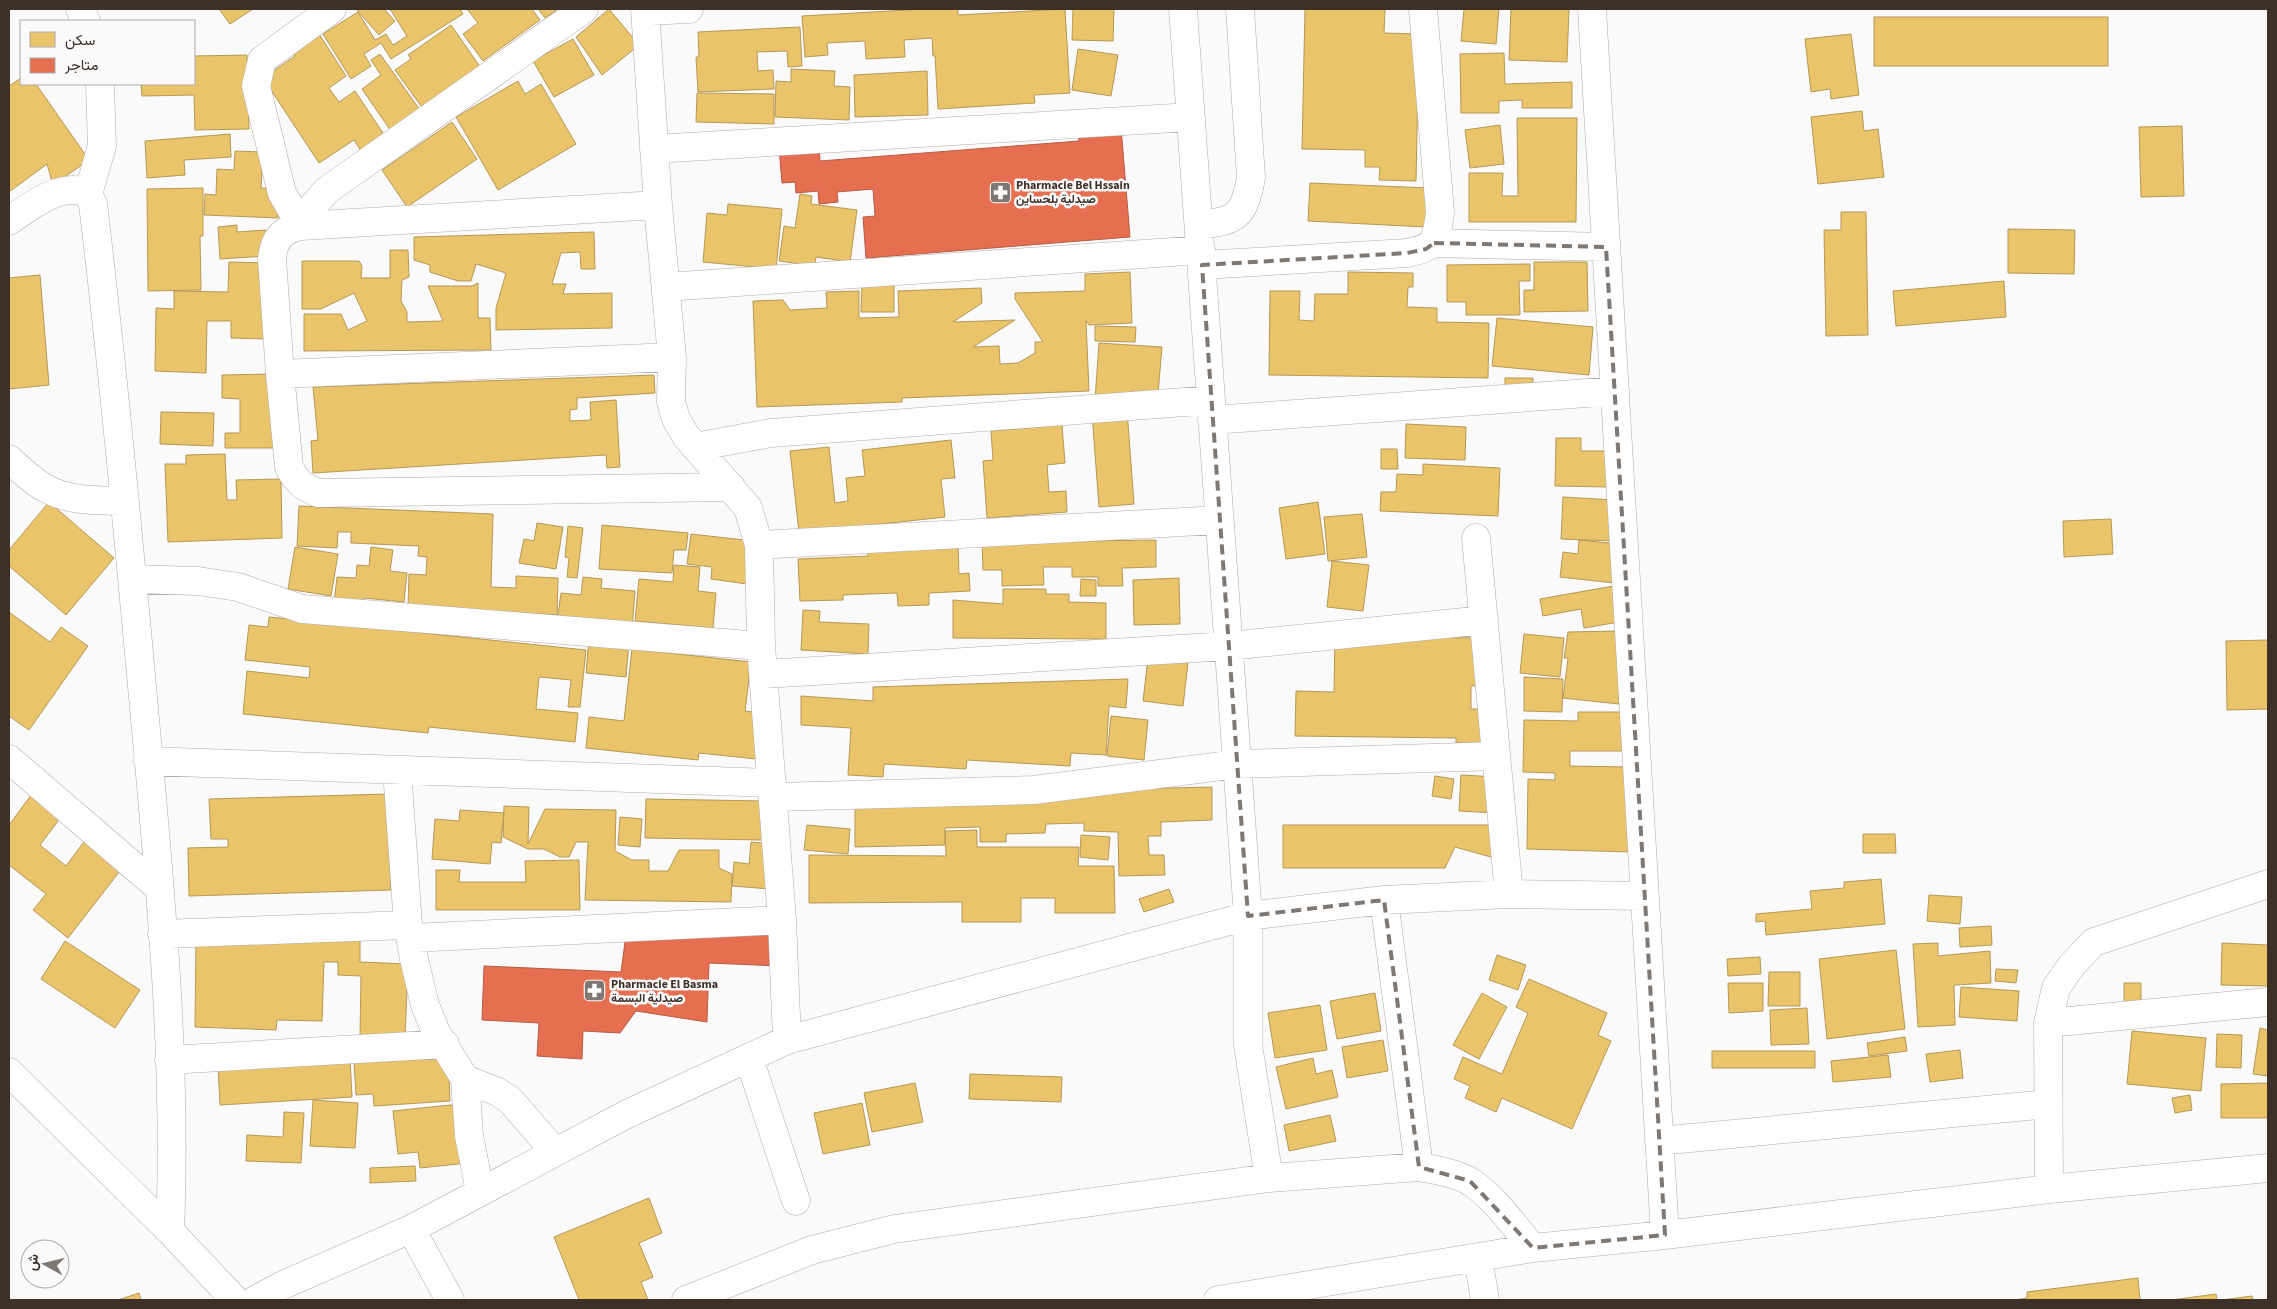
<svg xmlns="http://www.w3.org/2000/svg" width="2277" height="1309" font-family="'Source Sans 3',Vazirmatn,sans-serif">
<rect width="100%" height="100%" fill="#fafafa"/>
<path fill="#e9c46a" stroke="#b59856" d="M 219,9 L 253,9 L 230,24 Z
M 356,9 L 384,9 L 395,21 L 379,35 Z
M 390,9 L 460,9 L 463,14 L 391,59 L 381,43 L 364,54 L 371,66 L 351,79 L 323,34 L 358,12 L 375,40 L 386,34 L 393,45 L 407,36 Z
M 467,9 L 532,9 L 540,20 L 483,61 L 463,34 L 478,23 Z
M 538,9 L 558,9 L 545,18 Z
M 609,9 L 639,45 L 602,75 L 576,37 Z
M 925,9 L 958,9 L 958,15 L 1065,9 L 1070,93 L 1034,95 L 1035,103 L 938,109 L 935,56 L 933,56 L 932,38 L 904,40 L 905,57 L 866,59 L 865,41 L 827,43 L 828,55 L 805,57 L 802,16 Z
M 1073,9 L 1114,9 L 1113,41 L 1072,40 Z
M 1305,9 L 1385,9 L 1384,33 L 1419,34 L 1416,181 L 1379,180 L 1380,167 L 1365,167 L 1365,150 L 1302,149 Z
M 1464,9 L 1499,9 L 1496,44 L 1461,41 Z
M 1511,9 L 1569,9 L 1567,62 L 1509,60 Z
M 1874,17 L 2108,17 L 2108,66 L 1874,66 Z
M 451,25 L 481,68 L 424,110 L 395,70 L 411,59 L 408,55 Z
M 314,26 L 346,76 L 329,88 L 339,102 L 355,91 L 385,136 L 361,151 L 354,140 L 319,163 L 263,78 L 295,56 L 286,44 Z
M 800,27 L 802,66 L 788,67 L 787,51 L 757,52 L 758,71 L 773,70 L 774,89 L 698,92 L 696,57 L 699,57 L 698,32 Z
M 1851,34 L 1859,95 L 1831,99 L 1830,89 L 1811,92 L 1805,39 Z
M 573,39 L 594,75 L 554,97 L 533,61 Z
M 1078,49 L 1118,55 L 1111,96 L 1072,90 Z
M 1504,53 L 1505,84 L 1572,82 L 1572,108 L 1522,108 L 1522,100 L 1499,101 L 1499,113 L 1461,113 L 1460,54 Z
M 380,54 L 420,110 L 391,131 L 362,89 L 381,75 L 371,60 Z
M 247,55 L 249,129 L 195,130 L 194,95 L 142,96 L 141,84 L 194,84 L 194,56 Z
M 791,69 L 835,71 L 834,86 L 850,87 L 849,120 L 775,117 L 776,81 L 791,82 Z
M 927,71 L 928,115 L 855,117 L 854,75 Z
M 21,78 L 21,84 L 36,84 L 89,160 L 53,185 L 47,164 L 9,192 L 9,86 Z
M 518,81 L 525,94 L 541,84 L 576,144 L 498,190 L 456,117 Z
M 697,93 L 774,94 L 774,124 L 696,122 Z
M 1862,111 L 1864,131 L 1878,129 L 1884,177 L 1818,184 L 1811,117 Z
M 1517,118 L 1577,118 L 1576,222 L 1469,222 L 1469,173 L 1503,173 L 1502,196 L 1518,196 Z
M 452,122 L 477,159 L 407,207 L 382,170 Z
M 1500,125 L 1504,164 L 1470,168 L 1465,130 Z
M 2182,126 L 2184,196 L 2141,197 L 2139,127 Z
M 230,134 L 231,157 L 184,160 L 185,175 L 147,178 L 145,141 Z
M 235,151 L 263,152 L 261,188 L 279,189 L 278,218 L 204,215 L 205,194 L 216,195 L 217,169 L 234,170 Z
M 1310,183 L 1428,188 L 1426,227 L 1308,221 Z
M 203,188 L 203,236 L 200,236 L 201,290 L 148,291 L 147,189 Z
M 800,194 L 812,196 L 811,204 L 857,210 L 850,262 L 816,257 L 815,266 L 779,261 L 784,226 L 795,228 Z
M 728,204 L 782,209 L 776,269 L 703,262 L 707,213 L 727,215 Z
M 1841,212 L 1866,212 L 1868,335 L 1826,336 L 1824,230 L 1841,230 Z
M 237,225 L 237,232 L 266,230 L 267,256 L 220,259 L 218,227 Z
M 2008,229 L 2075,230 L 2074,274 L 2008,273 Z
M 594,232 L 595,269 L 581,269 L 580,252 L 561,253 L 552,284 L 566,284 L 563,294 L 612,293 L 612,328 L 496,330 L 496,308 L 506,273 L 476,264 L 471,281 L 458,281 L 430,272 L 430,265 L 414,260 L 414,237 Z
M 390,250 L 408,250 L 409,277 L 402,280 L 401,301 L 407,312 L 407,322 L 443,321 L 428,286 L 472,286 L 478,283 L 478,318 L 490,318 L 491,350 L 304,351 L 304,314 L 341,314 L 348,330 L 367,321 L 354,293 L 321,309 L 302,309 L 302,261 L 359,261 L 362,266 L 361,278 L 390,278 Z
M 229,262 L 270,263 L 268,339 L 231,338 L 231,321 L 207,321 L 206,373 L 155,371 L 156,308 L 174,309 L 174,291 L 228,292 Z
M 1534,262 L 1587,262 L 1588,311 L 1524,312 L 1524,290 L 1534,290 Z
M 1530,264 L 1530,281 L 1519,281 L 1520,315 L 1466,315 L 1466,302 L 1447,302 L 1447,265 Z
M 1130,272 L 1132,323 L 1089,325 L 1086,321 L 1089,391 L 902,398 L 902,402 L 757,407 L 753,301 L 783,300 L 790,310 L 827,308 L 826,292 L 859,291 L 859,318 L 899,317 L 898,291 L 981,288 L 982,303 L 953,322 L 1015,320 L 973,347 L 999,346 L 1000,364 L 1018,363 L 1035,353 L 1035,342 L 1043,342 L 1015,299 L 1015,293 L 1085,291 L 1085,274 Z
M 1348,272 L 1413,273 L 1413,287 L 1408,287 L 1407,307 L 1437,308 L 1437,322 L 1489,323 L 1488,378 L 1269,375 L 1270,291 L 1300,291 L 1299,320 L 1314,321 L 1315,294 L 1348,294 Z
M 40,275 L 49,385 L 9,389 L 9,278 Z
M 2004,281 L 2006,317 L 1896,326 L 1893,291 Z
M 862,282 L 894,282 L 894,312 L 861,312 Z
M 1497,318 L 1593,327 L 1589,375 L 1492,366 Z
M 1095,326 L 1136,327 L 1135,342 L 1095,341 Z
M 1099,343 L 1162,347 L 1158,393 L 1131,391 L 1130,402 L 1095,400 Z
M 273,374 L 278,448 L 225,448 L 225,433 L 240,433 L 240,399 L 222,398 L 222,375 Z
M 654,375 L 655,393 L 577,398 L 577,409 L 570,410 L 570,421 L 591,420 L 590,402 L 616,400 L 620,467 L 607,468 L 606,455 L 313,473 L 311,441 L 318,440 L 313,387 Z
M 1505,378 L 1533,378 L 1533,390 L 1505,391 Z
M 1127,410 L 1134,504 L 1099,507 L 1092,413 Z
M 161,412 L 214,413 L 213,446 L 160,444 Z
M 1406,424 L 1466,427 L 1465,460 L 1405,458 Z
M 1062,425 L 1065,463 L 1047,465 L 1049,492 L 1066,491 L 1067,512 L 987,518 L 983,461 L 993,460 L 991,431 Z
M 1556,438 L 1581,438 L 1581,451 L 1609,451 L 1608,487 L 1555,486 Z
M 951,440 L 955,478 L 941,479 L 945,517 L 799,533 L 790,451 L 829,447 L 835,503 L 848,501 L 846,478 L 865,476 L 862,450 Z
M 1381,449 L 1397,449 L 1398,469 L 1381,469 Z
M 225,454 L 227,500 L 237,500 L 236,480 L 281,479 L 282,538 L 168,542 L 165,464 L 186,464 L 186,455 Z
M 1423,464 L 1500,468 L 1498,516 L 1380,511 L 1381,492 L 1396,492 L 1397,474 L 1423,475 Z
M 1563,497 L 1614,500 L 1612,541 L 1561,539 Z
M 49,502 L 114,558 L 66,615 L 9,566 L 9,550 Z
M 1318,502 L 1325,554 L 1286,559 L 1279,508 Z
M 299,506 L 493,514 L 491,587 L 516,588 L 516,576 L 558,578 L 557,615 L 436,608 L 408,609 L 409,574 L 426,575 L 427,557 L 418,556 L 419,546 L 351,543 L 351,532 L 338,532 L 337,548 L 297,546 Z
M 1362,514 L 1367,557 L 1328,561 L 1324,517 Z
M 2111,519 L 2113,554 L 2064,557 L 2063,521 Z
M 537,523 L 563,527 L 556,569 L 519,563 L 524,539 L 534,541 Z
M 602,525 L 688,533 L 686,550 L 674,550 L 672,573 L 599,569 Z
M 568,526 L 583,528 L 577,578 L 567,577 L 569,558 L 565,557 Z
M 691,534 L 753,541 L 747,584 L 711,579 L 712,567 L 687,564 Z
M 1088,536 L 1088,541 L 1156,540 L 1156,567 L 1122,568 L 1123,586 L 1098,586 L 1098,577 L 1072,577 L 1072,567 L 1043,567 L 1044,585 L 1002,586 L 1002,570 L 983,570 L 982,538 Z
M 1579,540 L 1618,544 L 1614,583 L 1560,577 L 1563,552 L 1578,554 Z
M 958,541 L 959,574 L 969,573 L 970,591 L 929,593 L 929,605 L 898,606 L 897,593 L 843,595 L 843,600 L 800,601 L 798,559 L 868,556 L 868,545 Z
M 295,547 L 338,554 L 331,596 L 288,589 Z
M 371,547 L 393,550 L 390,571 L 407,573 L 404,602 L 364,598 L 363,606 L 334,603 L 337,577 L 356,578 L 357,565 L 369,566 Z
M 1332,561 L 1369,565 L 1363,611 L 1327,607 Z
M 674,565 L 700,567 L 698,591 L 716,593 L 713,628 L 635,621 L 639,579 L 673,582 Z
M 583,577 L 602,579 L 601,588 L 635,591 L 632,630 L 557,622 L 561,593 L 581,595 Z
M 1179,578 L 1180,624 L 1134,625 L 1133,580 Z
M 1081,579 L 1096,580 L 1096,596 L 1080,596 Z
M 1619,585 L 1625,621 L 1584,628 L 1581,609 L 1543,616 L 1540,599 Z
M 1003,589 L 1046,589 L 1046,594 L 1069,594 L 1069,602 L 1106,603 L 1106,639 L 953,638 L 953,600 L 1003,604 Z
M 803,610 L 820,611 L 819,622 L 869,624 L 868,654 L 801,650 Z
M 9,612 L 50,642 L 61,627 L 88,646 L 29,730 L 9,716 Z
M 269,617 L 586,650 L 580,707 L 568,707 L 571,680 L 539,677 L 536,709 L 578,713 L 575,742 L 429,727 L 428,733 L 243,714 L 247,671 L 309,678 L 310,667 L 245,660 L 249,625 L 268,627 Z
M 1619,631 L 1619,704 L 1563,698 L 1568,658 L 1564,658 L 1568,632 Z
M 1524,634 L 1564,638 L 1560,677 L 1520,673 Z
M 1335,636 L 1477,638 L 1486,686 L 1471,686 L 1471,709 L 1489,709 L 1488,743 L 1456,743 L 1456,738 L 1295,736 L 1296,691 L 1334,692 Z
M 589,638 L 629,642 L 626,677 L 586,673 Z
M 2268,640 L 2268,709 L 2227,710 L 2226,641 Z
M 632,649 L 751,662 L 745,711 L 761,713 L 756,759 L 699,753 L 698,760 L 586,748 L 589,717 L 624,721 Z
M 1148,658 L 1188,663 L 1183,706 L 1143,701 Z
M 1524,677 L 1563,679 L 1562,712 L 1524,711 Z
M 1128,679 L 1126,708 L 1109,706 L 1106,755 L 1071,753 L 1070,766 L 967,760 L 966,769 L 884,764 L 883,777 L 848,775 L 851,728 L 801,725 L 801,696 L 873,701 L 873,687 Z
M 1578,712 L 1626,712 L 1625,751 L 1570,751 L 1570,766 L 1632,767 L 1631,852 L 1527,849 L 1528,779 L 1555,780 L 1555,773 L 1523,772 L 1524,720 L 1578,721 Z
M 1111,716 L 1148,720 L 1144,760 L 1107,756 Z
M 1461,775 L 1498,777 L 1496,813 L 1459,811 Z
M 1435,776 L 1454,779 L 1451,799 L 1432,796 Z
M 1212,787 L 1212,820 L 1161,822 L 1161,836 L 1148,836 L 1149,855 L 1164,855 L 1165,875 L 1119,876 L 1118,832 L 1084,831 L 1084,823 L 1046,824 L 1045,833 L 1006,834 L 1006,842 L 980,842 L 980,827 L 945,828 L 945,845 L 855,847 L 855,805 L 957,793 Z
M 32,794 L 61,817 L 40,845 L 66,866 L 86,839 L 123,867 L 68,938 L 33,910 L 46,894 L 9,865 L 9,825 Z
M 388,794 L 391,890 L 189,896 L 188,848 L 228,847 L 228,839 L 211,839 L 209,799 Z
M 646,799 L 765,801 L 763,840 L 645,838 Z
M 504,806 L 529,807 L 528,844 L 545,809 L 616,810 L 615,851 L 632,860 L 649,860 L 649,871 L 668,871 L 679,850 L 719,850 L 719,868 L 732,874 L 731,902 L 585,900 L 588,842 L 576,842 L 569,857 L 560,857 L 544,849 L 528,849 L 503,837 Z
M 460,810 L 504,813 L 501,843 L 492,842 L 490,864 L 432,859 L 435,819 L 459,821 Z
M 620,817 L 642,819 L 640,847 L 618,845 Z
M 807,825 L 850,829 L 848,854 L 804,850 Z
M 1283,825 L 1498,825 L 1498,859 L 1455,847 L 1445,868 L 1283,868 Z
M 977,830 L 977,847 L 1079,847 L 1078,866 L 1114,866 L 1115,913 L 1055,913 L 1055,898 L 1021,898 L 1021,922 L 962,922 L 962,902 L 809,903 L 809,855 L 946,856 L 945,831 Z
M 1863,834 L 1895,834 L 1896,853 L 1863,853 Z
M 1081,835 L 1110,837 L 1108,860 L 1080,857 Z
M 751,842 L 774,844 L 770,889 L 732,886 L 734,862 L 749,864 Z
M 579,860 L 580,910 L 436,910 L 436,870 L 460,870 L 459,882 L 526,882 L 525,861 Z
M 1881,879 L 1885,924 L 1766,935 L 1765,921 L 1756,922 L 1756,914 L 1812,909 L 1810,891 L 1844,888 L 1844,882 Z
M 1169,889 L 1174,902 L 1144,912 L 1139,899 Z
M 1929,895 L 1962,897 L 1960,924 L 1927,921 Z
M 1991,926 L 1992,945 L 1960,947 L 1959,928 Z
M 360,937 L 360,962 L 408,964 L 405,1038 L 360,1037 L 361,976 L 338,975 L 338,962 L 324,962 L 322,1021 L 277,1020 L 276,1030 L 195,1027 L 196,941 Z
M 65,941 L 140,990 L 115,1028 L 41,979 Z
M 1938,943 L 1938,956 L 1990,951 L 1991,983 L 1954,985 L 1955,1025 L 1918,1027 L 1913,944 Z
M 2222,943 L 2268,945 L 2268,986 L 2221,985 Z
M 1896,950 L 1905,1029 L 1827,1039 L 1819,959 Z
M 1497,955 L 1526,965 L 1518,990 L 1489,980 Z
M 1760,957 L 1761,974 L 1728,976 L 1727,959 Z
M 1996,969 L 2018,970 L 2016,983 L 1995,981 Z
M 1769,972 L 1800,972 L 1800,1006 L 1768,1006 Z
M 1529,979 L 1607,1013 L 1598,1035 L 1611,1041 L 1572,1129 L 1502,1098 L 1496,1112 L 1465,1098 L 1470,1086 L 1454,1079 L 1463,1057 L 1502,1074 L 1528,1013 L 1516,1007 Z
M 1728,983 L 1763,983 L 1763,1011 L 1729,1013 Z
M 2124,983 L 2141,983 L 2141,1011 L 2124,1011 Z
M 1961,987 L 2019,991 L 2017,1021 L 1959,1017 Z
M 1375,993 L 1381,1031 L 1337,1039 L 1330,1001 Z
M 1482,993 L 1507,1007 L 1479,1059 L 1453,1045 Z
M 1320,1005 L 1327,1050 L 1275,1058 L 1268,1013 Z
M 1807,1008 L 1809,1044 L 1771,1045 L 1770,1010 Z
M 2260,1028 L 2268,1030 L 2268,1076 L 2253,1074 Z
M 2132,1031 L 2206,1038 L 2201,1091 L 2127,1084 Z
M 2217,1034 L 2242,1035 L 2241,1068 L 2216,1067 Z
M 1905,1037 L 1907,1051 L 1869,1056 L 1867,1043 Z
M 1383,1040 L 1388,1071 L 1347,1078 L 1342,1047 Z
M 1960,1050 L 1963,1078 L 1930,1082 L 1926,1054 Z
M 1712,1051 L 1815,1051 L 1815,1068 L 1712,1068 Z
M 448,1055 L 450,1101 L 374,1106 L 373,1094 L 356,1095 L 354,1061 Z
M 1888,1055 L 1891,1077 L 1833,1082 L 1831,1061 Z
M 350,1058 L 352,1097 L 220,1105 L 218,1066 Z
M 1313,1058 L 1316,1074 L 1332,1070 L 1338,1097 L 1286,1109 L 1276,1067 Z
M 970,1074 L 1062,1077 L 1061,1102 L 969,1099 Z
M 915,1083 L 923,1122 L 872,1132 L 864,1093 Z
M 2268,1083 L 2268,1118 L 2221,1118 L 2221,1084 Z
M 2190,1095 L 2192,1110 L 2175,1113 L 2172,1098 Z
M 313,1100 L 358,1103 L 355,1148 L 310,1146 Z
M 862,1103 L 870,1145 L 823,1154 L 814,1113 Z
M 460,1104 L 467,1163 L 420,1168 L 418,1152 L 398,1154 L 393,1111 Z
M 284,1112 L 304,1113 L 301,1163 L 246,1161 L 247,1135 L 283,1137 Z
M 1330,1115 L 1336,1141 L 1289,1151 L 1284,1125 Z
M 415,1166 L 416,1181 L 370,1183 L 370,1168 Z
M 649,1198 L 662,1233 L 639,1243 L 653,1277 L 641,1282 L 648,1300 L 579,1300 L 554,1237 Z
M 2138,1278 L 2140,1300 L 2014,1300 L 2027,1298 L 2027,1292 Z
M 139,1293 L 141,1300 L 118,1300 Z
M 2216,1294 L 2217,1300 L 2171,1300 Z
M 2252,1296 L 2253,1300 L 2221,1300 Z"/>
<path fill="#e76f51" stroke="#b45c45" d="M 1121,127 L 1130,237 L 866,258 L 863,217 L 875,216 L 873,189 L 837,192 L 838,202 L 819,204 L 818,191 L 796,193 L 795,182 L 782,183 L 779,148 L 819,145 L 820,161 L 1079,141 L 1078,131 Z
M 775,929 L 779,966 L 709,963 L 707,1022 L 636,1011 L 620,1033 L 583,1031 L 582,1059 L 537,1056 L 539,1023 L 482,1020 L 484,966 L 621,972 L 626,935 Z"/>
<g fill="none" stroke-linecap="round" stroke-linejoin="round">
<defs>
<path id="minor" d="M 80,9 L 86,21
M 645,9 L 658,205 L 672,357 L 671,402 L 676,419 L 686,436 L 748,508 L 759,545 L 761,646 L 782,920 L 787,1040
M 1183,9 L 1248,916 L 1248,1045 L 1269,1178
M 1592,9 L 1665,1235
M 645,11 L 689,9
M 654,149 L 1191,117
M 88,194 L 102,146 L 100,84
M 658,205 L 301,226 C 281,230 274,239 272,259 L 280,374 L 289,467 C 296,481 303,487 318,493 L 731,487
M 9,221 C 29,207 63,180 88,194 L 93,204 C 114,379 130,554 146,730 C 161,896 177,1064 170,1231
M 1199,225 C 1237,221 1244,216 1251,178 L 1240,9
M 301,226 L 306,214 L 326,191 L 584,9
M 301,226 L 282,193 L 256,86 L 262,60 L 332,9
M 1434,243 L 1606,247
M 1202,265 L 1407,253 C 1437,247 1436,241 1440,212 L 1423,9
M 666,287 L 1201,250
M 280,374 L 672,357
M 1212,420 L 1615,391
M 695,447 L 771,433 L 1211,400
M 9,459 C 20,469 32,481 45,488 C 70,502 98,500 125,501
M 1476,538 L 1509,894
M 759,545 L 1219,520
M 132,579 L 198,581 L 238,587 L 302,609 L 761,646
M 764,674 L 1229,646 L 1484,620
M 9,759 L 159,888
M 148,761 L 772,783
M 397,770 L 408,925 L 414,959 L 425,1005 L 436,1032 L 465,1079 L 469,1136 L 480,1191
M 774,797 L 1034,790 L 1237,764 L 1496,756
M 1384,900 L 1419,1167
M 162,934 L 408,925
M 411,938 L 782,920
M 2048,1023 L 2056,988 L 2071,966 L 2094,942 L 2268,884
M 749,1058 L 796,1201
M 169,1060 L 445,1044
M 9,1072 L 170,1231 L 235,1300
M 465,1079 L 498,1092 L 510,1100 L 555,1152
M 1659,1141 L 2048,1104
M 2049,1189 L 2048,1023 L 2268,1002
M 411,1229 L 625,1115 L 787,1040 L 1248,916 L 1384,900 L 1509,894 L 1643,896
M 1478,1257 L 1485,1300
M 255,1300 L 283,1285 L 411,1229 L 450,1300
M 686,1300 L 812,1250 L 894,1229 L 1269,1178 L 1419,1167 C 1436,1170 1456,1173 1471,1182 C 1495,1198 1514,1226 1533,1248
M 1218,1300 L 1533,1248 L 1665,1235 L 2049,1189 L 2268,1168"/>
</defs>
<use href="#minor" stroke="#b1aba8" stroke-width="29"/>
<use href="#minor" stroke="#fefefe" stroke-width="28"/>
</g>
<path fill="none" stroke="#7f7772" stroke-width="4" stroke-dasharray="10 6" stroke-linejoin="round" d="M 1434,243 L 1606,247 L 1665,1235 L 1533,1248 L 1470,1181 L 1419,1167 L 1384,900 L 1248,916 L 1202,265 L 1407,253 L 1426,249 Z"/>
<defs>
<symbol id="pharmacy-square" viewBox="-11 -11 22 22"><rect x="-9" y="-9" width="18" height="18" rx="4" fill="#7f7772" stroke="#fafafa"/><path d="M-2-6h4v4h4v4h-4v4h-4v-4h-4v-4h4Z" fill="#fff"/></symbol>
</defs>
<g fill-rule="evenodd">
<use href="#pharmacy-square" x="988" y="180" width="25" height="25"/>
<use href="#pharmacy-square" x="582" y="978" width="25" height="25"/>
</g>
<g text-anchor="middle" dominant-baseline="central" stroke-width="5" stroke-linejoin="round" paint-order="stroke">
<g font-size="12" font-weight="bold" fill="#3d3029" stroke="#fafafa" text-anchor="start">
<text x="1016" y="185">Pharmacie Bel Hssain<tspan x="1016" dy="14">صيدلية بلحساين</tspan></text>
<text x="611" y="984">Pharmacie El Basma<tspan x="611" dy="14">صيدلية البسمة</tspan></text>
</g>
</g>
<rect width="2277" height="1309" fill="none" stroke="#3d3029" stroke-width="20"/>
<rect x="20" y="20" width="175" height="65" fill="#fafafa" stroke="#aea9a6"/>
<rect x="30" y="32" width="25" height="15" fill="#e9c46a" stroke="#aea9a6"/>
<text x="65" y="45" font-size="15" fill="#3d3029">سكن</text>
<rect x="30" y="58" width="25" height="15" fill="#e76f51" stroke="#aea9a6"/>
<text x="65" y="70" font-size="15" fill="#3d3029">متاجر</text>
<g transform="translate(45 1264) rotate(278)"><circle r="24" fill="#fafafa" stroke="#aea9a6"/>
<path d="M0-4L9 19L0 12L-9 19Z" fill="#7f7772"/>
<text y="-8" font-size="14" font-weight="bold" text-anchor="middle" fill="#3d3029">ش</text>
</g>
</svg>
